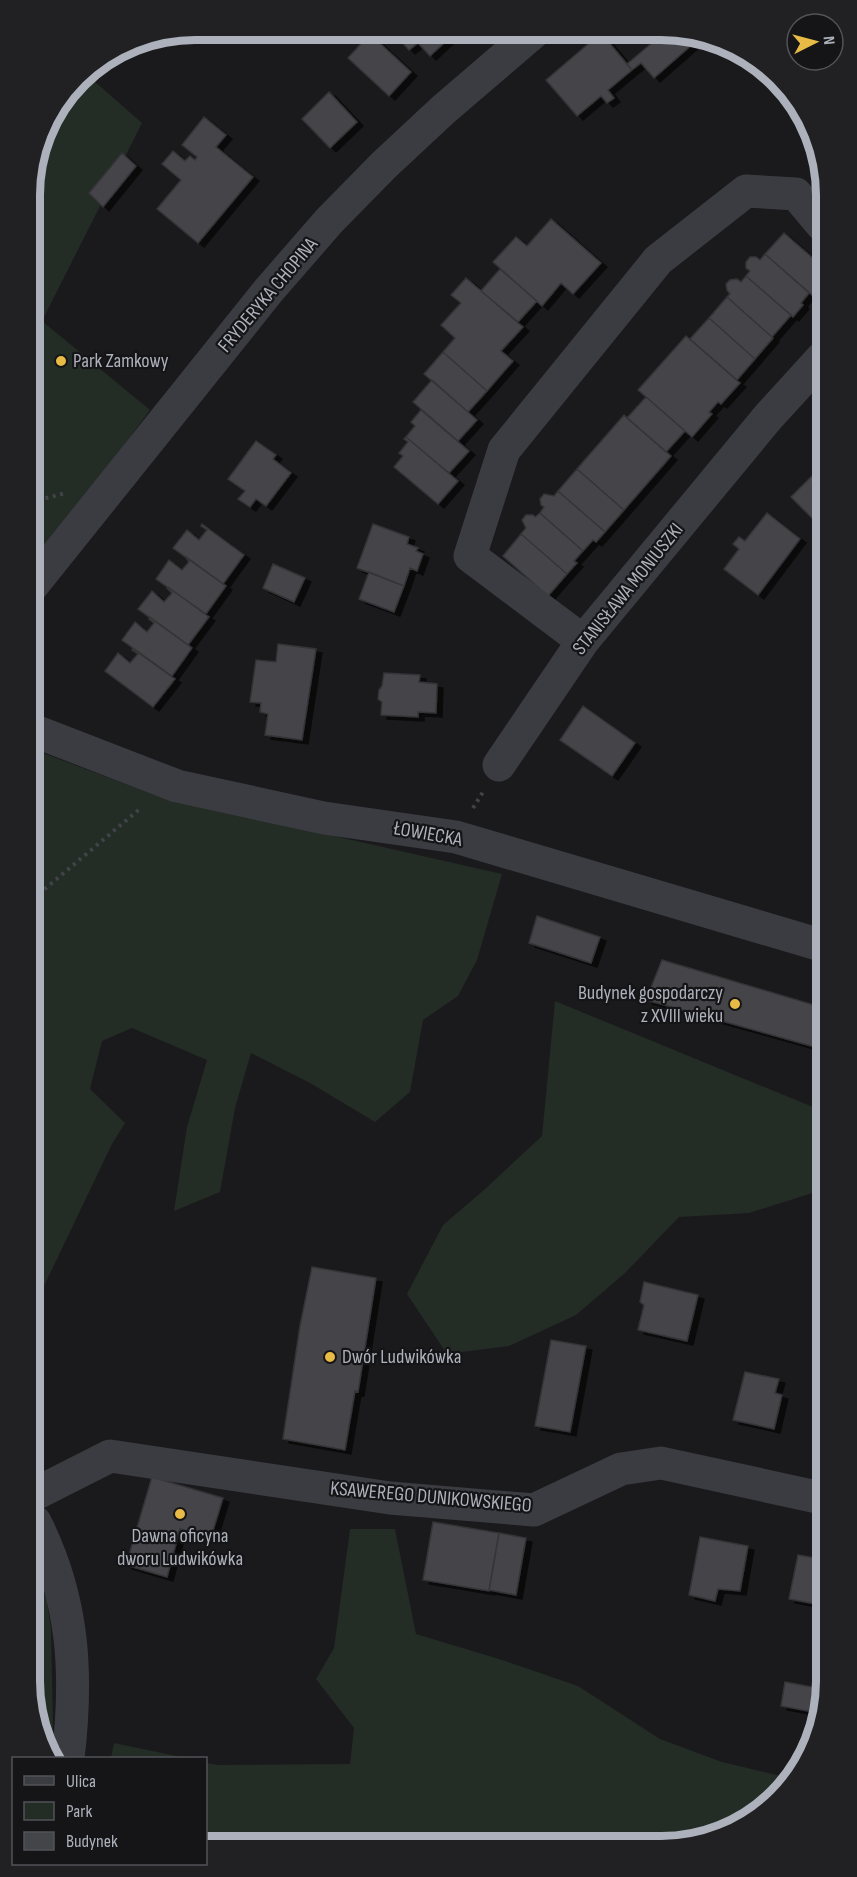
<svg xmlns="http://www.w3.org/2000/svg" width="857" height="1877" font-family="'Sofia Sans Condensed',sans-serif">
<defs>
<filter id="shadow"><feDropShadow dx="6" dy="4" stdDeviation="0" flood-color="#0009"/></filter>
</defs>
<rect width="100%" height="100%" fill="#1a1a1c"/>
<path fill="#242c26" d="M 85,73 L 142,123 L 42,321 L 150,410 L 32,570 L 30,185 L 47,123 Z
M 32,749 L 158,796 L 502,874 L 477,960 L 458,996 L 423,1020 L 410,1092 L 375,1122 L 310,1083 L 251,1053 L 235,1108 L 220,1192 L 174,1211 L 187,1127 L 207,1060 L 132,1028 L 102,1041 L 90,1089 L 125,1123 L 112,1144 L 34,1307 Z
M 555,1001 L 825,1112 L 825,1189 L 749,1213 L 679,1217 L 625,1273 L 576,1315 L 509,1346 L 447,1354 L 407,1294 L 443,1225 L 485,1189 L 542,1136 Z
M 350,1529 L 395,1529 L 416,1634 L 499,1659 L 578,1686 L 660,1739 L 722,1762 L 793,1779 L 786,1790 L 705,1841 L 206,1844 L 206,1763 L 218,1765 L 350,1764 L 354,1728 L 316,1679 L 334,1648 Z
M 35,1567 L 47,1601 L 51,1629 L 53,1725 L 51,1749 L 36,1725 Z
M 114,1743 L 186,1758 L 111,1758 Z"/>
<path fill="#444549" stroke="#343438" stroke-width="1.5" filter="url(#shadow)" d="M 407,31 L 456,32 L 430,56 L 418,43 L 409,50 L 400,40 L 408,33 Z
M 601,33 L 632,70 L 608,90 L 614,98 L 607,103 L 601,96 L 577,116 L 546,80 Z
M 664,33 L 685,33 L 694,43 L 654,78 L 641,63 L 632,70 L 627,64 Z
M 370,34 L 411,72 L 389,96 L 348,58 Z
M 329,92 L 357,122 L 330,148 L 302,119 Z
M 204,117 L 226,135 L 216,147 L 253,177 L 198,243 L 157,209 L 181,180 L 162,164 L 173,151 L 185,161 L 190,156 L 195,160 L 197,157 L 182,145 Z
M 122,153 L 136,166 L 103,207 L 89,193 Z
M 551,219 L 601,263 L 573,294 L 561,283 L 542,306 L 493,262 L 516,237 L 527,246 Z
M 784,233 L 822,266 L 822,284 L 812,295 L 765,254 Z
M 765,254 L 809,293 L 801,303 L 803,305 L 793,317 L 746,276 L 750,271 L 746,268 L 746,262 L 750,257 L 756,257 L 760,260 Z
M 500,269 L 537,301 L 518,322 L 481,291 Z
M 746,276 L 791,315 L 772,337 L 727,297 L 730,294 L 727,290 L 726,284 L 730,280 L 737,279 L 741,282 Z
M 466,278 L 523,327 L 501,351 L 513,361 L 487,391 L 443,352 L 455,338 L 441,325 L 461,303 L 451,295 Z
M 727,297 L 773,338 L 755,359 L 709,318 Z
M 709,318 L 755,359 L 737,380 L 690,339 Z
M 686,336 L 740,383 L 721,404 L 718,402 L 709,412 L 712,414 L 692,437 L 638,390 Z
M 443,352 L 487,391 L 468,412 L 424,374 Z
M 432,380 L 477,420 L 458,441 L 413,402 Z
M 646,397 L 685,431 L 666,452 L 627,418 Z
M 421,410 L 469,451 L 449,473 L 406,437 L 415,426 L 411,422 Z
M 624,415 L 671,456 L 624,510 L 577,469 Z
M 406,437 L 458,481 L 438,504 L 394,467 L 403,456 L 399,453 L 408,442 L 404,439 Z
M 256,441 L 276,455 L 273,459 L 291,473 L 266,506 L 256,499 L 250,507 L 238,499 L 245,491 L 228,479 Z
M 577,469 L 624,510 L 605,532 L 558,491 Z
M 813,475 L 822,485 L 823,529 L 791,497 Z
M 558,491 L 605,532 L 596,542 L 593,540 L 583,551 L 540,513 L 544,507 L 541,505 L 540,499 L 544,494 L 554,496 Z
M 540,513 L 583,551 L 574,561 L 577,563 L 567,574 L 521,534 L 526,528 L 522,520 L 526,515 L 533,515 L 535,517 Z
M 767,513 L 800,539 L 758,595 L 724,569 L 739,549 L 733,544 L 739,537 L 745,541 Z
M 202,524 L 244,555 L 223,584 L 173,548 L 187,530 L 199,540 L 207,530 L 201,526 Z
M 373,524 L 409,537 L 407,544 L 418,548 L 416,551 L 423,554 L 417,571 L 410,568 L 404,586 L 357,568 Z
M 521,534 L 567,574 L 548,596 L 503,556 Z
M 185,556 L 226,586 L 206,614 L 156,579 L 169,560 L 182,570 L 189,562 Z
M 273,564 L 305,578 L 294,602 L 263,588 Z
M 369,572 L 404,586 L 394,612 L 359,599 Z
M 168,587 L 209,617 L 188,645 L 138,609 L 152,591 L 164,602 L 172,593 L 167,588 Z
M 150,617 L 192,648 L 172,676 L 122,640 L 135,622 L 147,632 L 154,623 L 149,619 Z
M 278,644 L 316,649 L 302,740 L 265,735 L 268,714 L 260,712 L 261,703 L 250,702 L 256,660 L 276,662 Z
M 133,649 L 175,679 L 153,707 L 105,671 L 118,653 L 130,663 L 138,654 L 132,650 Z
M 384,673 L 420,675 L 419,682 L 437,684 L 436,713 L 418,712 L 418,717 L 381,715 L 382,702 L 378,699 L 379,690 L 382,686 Z
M 583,706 L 635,743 L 612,776 L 560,740 Z
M 537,916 L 600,937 L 591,963 L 529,943 Z
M 662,960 L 824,1008 L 824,1015 L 815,1047 L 646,1000 Z
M 824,1015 L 824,1050 L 815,1047 Z
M 312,1267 L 376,1278 L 358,1392 L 355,1391 L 345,1450 L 283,1439 L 300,1326 Z
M 644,1282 L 698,1295 L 687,1341 L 638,1330 L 644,1305 L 640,1302 Z
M 551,1340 L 586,1346 L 570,1432 L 535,1426 Z
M 745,1372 L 779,1379 L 775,1393 L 782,1395 L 774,1429 L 733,1420 Z
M 152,1477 L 223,1498 L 211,1537 L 180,1529 L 167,1577 L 126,1565 Z
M 433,1522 L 499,1533 L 489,1591 L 423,1580 Z
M 499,1533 L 526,1538 L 516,1595 L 489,1590 Z
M 700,1537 L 748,1546 L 740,1591 L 718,1589 L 715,1601 L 689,1595 Z
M 798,1555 L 826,1560 L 826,1606 L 789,1599 Z
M 785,1682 L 823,1689 L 818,1713 L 781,1706 Z"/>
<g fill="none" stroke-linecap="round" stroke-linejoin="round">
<path stroke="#414348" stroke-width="4" stroke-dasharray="3 4.5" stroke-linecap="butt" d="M 31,502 L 66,493
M 473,808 L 483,792
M 33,899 L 142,807"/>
<path stroke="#3b3c41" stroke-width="33" d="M 32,586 L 269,290 L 329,221 L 384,165 L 443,110 L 534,32
M 583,641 L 470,556 L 504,450 L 658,260 L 746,191 L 796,194 L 822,225
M 32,730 L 177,786 L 324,818 L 456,837 L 824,946
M 499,765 L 583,641 L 769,416 L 822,358
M 35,1494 L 110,1456 L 390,1498 L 534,1510 L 621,1469 L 661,1463 L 826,1499
M 35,1522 C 74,1599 78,1674 68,1758"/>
</g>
<g fill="#e8ba46" stroke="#151517" stroke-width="2">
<circle cx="61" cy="361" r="6"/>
<circle cx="735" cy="1004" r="6"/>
<circle cx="330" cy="1357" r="6"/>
<circle cx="180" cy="1514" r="6"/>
</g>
<g text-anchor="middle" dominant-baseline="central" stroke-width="4.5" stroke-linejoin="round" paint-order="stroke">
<g font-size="20" fill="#adb1bb" stroke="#151517">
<text transform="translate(268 295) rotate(-50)">FRYDERYKA CHOPINA</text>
<text transform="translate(628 589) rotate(-51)">STANISŁAWA MONIUSZKI</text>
<text transform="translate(428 834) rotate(10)">ŁOWIECKA</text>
<text transform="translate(431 1497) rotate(5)">KSAWEREGO DUNIKOWSKIEGO</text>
</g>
<g font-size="20" fill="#adb1bb" stroke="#151517" text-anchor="start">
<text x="73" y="361">Park Zamkowy</text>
<text x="723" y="993" text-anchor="end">Budynek gospodarczy<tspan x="723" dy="23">z XVIII wieku</tspan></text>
<text x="342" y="1357">Dwór Ludwikówka</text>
<text x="180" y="1536" text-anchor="middle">Dawna oficyna<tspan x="180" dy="23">dworu Ludwikówka</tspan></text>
</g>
</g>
<path d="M0 0H857V1877H0ZM195 40H661A155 155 0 0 1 816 195V1681A155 155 0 0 1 661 1836H195A155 155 0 0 1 40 1681V195A155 155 0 0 1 195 40Z" fill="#212124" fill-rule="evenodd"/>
<path fill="none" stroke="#adb1bb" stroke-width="8" d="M195 40H661A155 155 0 0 1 816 195V1681A155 155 0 0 1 661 1836H195A155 155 0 0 1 40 1681V195A155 155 0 0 1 195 40Z"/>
<rect x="12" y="1757" width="195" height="108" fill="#151517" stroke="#525359" stroke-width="1.5"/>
<rect x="24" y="1776" width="30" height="9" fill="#3b3c41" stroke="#525359" stroke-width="1.5"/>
<text x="66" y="1787" font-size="18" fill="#adb1bb">Ulica</text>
<rect x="24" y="1802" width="30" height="18" fill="#242c26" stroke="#525359" stroke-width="1.5"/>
<text x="66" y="1817" font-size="18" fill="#adb1bb">Park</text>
<rect x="24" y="1832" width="30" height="18" fill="#444549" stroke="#525359" stroke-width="1.5"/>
<text x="66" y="1847" font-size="18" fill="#adb1bb">Budynek</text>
<g transform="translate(815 42) rotate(84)"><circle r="28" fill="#151517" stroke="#525359" stroke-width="1.5"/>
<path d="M0-4.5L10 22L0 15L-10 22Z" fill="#e8ba46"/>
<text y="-9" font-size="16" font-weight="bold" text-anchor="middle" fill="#adb1bb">N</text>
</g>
</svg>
